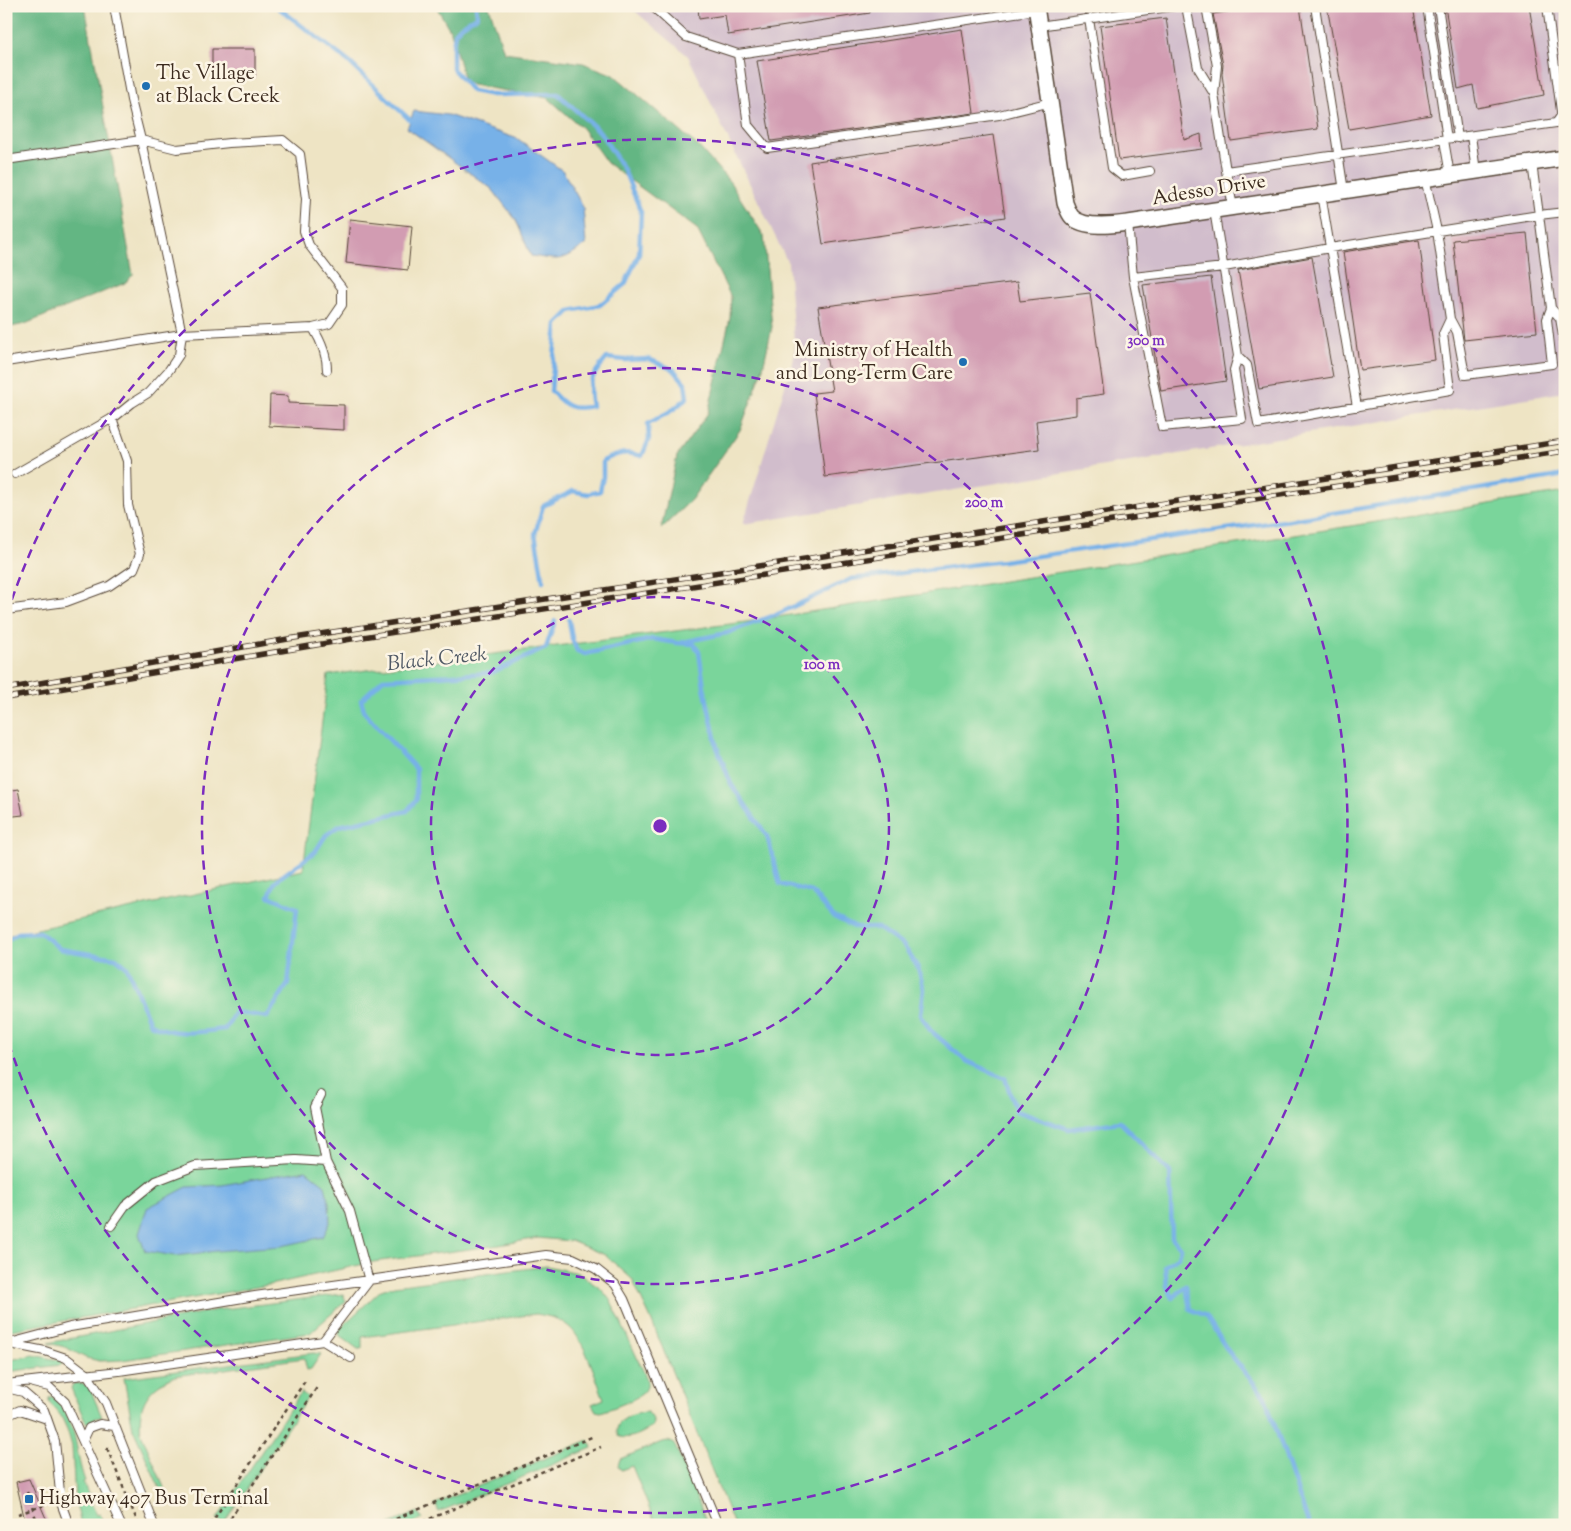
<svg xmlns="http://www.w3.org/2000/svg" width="1571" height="1531" font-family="'Sorts Mill Goudy',serif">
<rect width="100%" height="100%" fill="#fcf5e5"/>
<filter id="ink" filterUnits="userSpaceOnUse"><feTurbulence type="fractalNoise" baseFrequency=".02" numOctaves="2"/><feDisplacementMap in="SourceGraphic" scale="10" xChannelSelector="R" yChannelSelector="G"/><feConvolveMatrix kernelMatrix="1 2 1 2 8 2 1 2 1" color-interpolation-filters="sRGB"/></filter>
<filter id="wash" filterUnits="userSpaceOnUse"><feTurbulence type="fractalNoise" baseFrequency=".0096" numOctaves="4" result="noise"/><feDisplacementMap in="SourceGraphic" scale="20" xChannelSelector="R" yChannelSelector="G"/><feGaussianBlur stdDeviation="1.12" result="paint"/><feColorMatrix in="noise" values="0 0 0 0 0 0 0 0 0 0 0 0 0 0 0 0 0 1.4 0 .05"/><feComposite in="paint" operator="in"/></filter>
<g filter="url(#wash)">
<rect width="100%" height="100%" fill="#eee4c4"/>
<path fill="#d1bdcc" d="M 629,6 L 1565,6 L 1565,392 L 743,524 L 795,353 L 788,263 L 688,56 Z"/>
<path fill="#7ad59b" stroke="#5a805c" d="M 1565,492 L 1565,1525 L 734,1525 L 650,1317 L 632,1279 L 605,1255 L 571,1241 L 538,1238 L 499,1245 L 373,1262 L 274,1284 L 6,1331 L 6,936 L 303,870 L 328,675 L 746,622 Z
M 547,1266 L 578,1273 L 601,1289 L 611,1301 L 646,1377 C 647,1382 648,1385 646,1389 C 641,1399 612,1408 601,1412 L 596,1411 L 592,1404 L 604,1399 C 596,1379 584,1338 568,1326 C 559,1318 548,1316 536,1314 L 362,1337 L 362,1349 L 358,1349 L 340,1336 L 338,1330 L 381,1290 L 394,1286 Z
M 343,1294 L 346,1301 L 310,1333 L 122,1360 L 100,1361 L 86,1358 L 65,1347 L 48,1343 L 216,1310 Z
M 313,1353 L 321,1354 L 311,1369 L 307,1370 L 304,1358 L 175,1376 C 148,1387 137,1405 141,1433 L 165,1490 L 161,1491 L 133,1429 L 124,1378 Z
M 33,1355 L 63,1361 L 61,1365 L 6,1372 L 6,1361 Z
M 77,1383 L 89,1386 L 102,1417 L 96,1418 L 87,1423 L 85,1421 L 71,1388 L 73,1384 Z
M 301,1392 L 308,1397 L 224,1523 L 217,1519 Z
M 51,1397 L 53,1397 C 80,1424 73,1448 85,1481 L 83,1482 L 88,1494 L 91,1493 L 94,1500 L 91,1503 L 97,1515 L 100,1514 L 104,1525 L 81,1525 L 75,1499 L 72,1446 L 67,1429 L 61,1416 L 49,1402 L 49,1398 Z
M 647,1412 C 653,1417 654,1420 652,1427 C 643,1433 628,1441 618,1436 C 612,1420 634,1413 647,1412 Z
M 589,1440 L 592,1448 L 439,1512 L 435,1504 Z
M 668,1441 L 673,1443 L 676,1448 L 708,1525 L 656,1525 L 632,1466 L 621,1470 L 618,1466 L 620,1459 L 662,1442 Z
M 418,1512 L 422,1519 L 409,1525 L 387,1525 Z"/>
<path fill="#63b683" stroke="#4f7050" d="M 6,6 L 85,6 L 133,275 L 125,283 L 25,324 L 6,328 Z
M 436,6 L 489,6 L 504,52 L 583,63 L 614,75 L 698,146 L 730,182 L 764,236 L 772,327 L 762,372 L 740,430 L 691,500 L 661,529 L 677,456 L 708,413 L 730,318 L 731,297 L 697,229 L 607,163 L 582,128 L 548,98 L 472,85 L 464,80 L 451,32 Z"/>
<path fill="#77b1e8" stroke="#596e83" d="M 414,111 L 448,115 L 518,139 L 563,171 L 583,207 L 586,244 C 561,263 560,260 531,256 L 516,220 L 492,189 L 407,128 Z
M 306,1170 L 325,1185 L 329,1203 L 330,1223 L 323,1237 L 282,1246 L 217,1251 L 175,1256 L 145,1251 L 139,1234 L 147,1208 L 187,1187 L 222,1185 Z"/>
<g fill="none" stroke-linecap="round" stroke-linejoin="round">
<path stroke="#77b1e8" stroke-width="4.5" d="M 276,6 L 349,62 L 410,120
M 476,6 L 477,16 L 461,26 L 455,33 L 453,47 L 453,69 L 472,91 L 493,95 L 558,94 L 600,132 L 624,170 L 641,212 L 639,254 L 625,284 L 600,305 L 570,311 L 557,324 L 551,391 C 565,406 571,411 592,406 C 587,382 592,375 607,358 L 625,360 L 649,359 L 674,370 L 685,383 L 687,398 L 674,409 L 648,424 L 649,439 L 642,456 C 626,451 618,453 603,461 L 603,477 L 600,491 L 588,494 L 573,491 L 543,506 L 535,534 L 543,581
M 569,620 L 572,639 L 577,651 L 585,654 L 653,639 L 677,643 L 694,644 L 699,652 L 704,687 L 717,747 L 731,784 L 767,836 L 780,884 L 812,892 L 834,917 L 856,928 L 878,928 L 904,946 L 918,968 L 924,989 L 921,1015 L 930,1030 L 966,1061 L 1005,1078 L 1016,1111 L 1069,1129 L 1120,1122 L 1170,1172 L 1172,1238 L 1180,1248 L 1178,1257 L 1165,1266 L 1167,1286 L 1173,1298 L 1186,1286 L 1190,1309 L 1206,1316 L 1228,1351 L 1265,1397 L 1309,1525
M 683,642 L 727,633 L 780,613 L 851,579 L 1003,561 L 1290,520 L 1565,475
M 6,941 L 18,933 L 40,932 L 60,949 L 116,958 L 127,967 L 150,1024 C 179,1037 196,1032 225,1029 L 235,1012 L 267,1017 L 288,984 L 297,908 L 269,896 L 274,884 L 278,879 L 315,852 L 326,835 L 339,826 L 407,811 L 416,800 L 416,769 L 365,713 L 361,700 L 383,679 L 491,673 L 546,648 L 555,621"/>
</g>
<g id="blocks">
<path fill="#d29cb2" d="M 698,6 L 870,6 L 870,13 L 728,35 L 725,15 L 699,19 Z
M 1268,6 L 1300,6 L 1318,129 L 1231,141 L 1222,74 L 1223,65 L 1213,14 Z
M 1327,6 L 1413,6 L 1431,115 L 1349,129 Z
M 1445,6 L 1529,6 L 1544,95 L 1477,108 L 1473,85 L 1458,89 Z
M 1166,18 L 1184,140 L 1201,134 L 1202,149 L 1119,160 L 1100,26 Z
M 962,29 L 974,113 L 771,141 L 757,61 Z
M 212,49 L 255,49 L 255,78 L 212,78 Z
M 993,135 L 1005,217 L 823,244 L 810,162 Z
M 350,219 L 412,226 L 408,270 L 346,263 Z
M 1527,233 L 1537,332 L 1464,340 L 1453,240 Z
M 1419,240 L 1435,360 L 1360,370 L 1343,252 Z
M 1312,257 L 1333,377 L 1259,389 L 1238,270 Z
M 1211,277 L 1226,381 L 1161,391 L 1143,285 Z
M 1017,282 L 1020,301 L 1090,293 L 1104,394 L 1076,398 L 1076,415 L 1036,421 L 1039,449 L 825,477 L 814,393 L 832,391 L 818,307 Z
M 270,395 L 288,396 L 288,403 L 344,405 L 344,430 L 269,426 Z
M 18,789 L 23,815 L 6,817 L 6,791 Z
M 29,1479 L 45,1516 L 50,1525 L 26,1525 L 16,1482 Z"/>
</g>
</g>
<g filter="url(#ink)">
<use href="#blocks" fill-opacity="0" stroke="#564637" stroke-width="1"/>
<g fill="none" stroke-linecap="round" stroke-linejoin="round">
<defs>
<path id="lane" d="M 652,6 L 686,37 L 738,54
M 1186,6 L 1198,68 L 1214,94
M 1206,6 L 1217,66 L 1214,94 L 1226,171 L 1556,123 L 1561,116 L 1561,111 L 1547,6
M 1315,6 L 1344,191
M 1427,6 L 1447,139
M 1438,6 L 1458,138
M 1036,10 L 738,54 L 748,125 L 767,148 L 999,115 L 1051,102
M 1089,19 L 1112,168 L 1122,176 L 1150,171
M 1039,26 L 1175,6
M 1471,136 L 1476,171
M 1444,140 L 1450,175
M 6,160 L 141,140 L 131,100 L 114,6
M 1532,163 L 1539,215 L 1565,212
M 1226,171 L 1233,207
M 1321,194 L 1357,407
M 1128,223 L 1133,277 L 1162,427 L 1242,419 L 1234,370 L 1238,356 L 1214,210
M 1133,277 L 1224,267 L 1330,248 L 1539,215 L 1551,308 L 1547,319 L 1552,364 L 1465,375 L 1457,332 L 1450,319
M 1551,308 L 1560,318 L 1565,347
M 313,328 C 321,341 327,355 327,370
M 1238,356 L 1247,365 L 1258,424 L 1450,390 L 1443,334 L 1450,319 L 1437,231 L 1425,178
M 6,362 L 182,334 L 313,328 L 329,324 L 342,305 L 342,288 L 309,245 L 304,231 L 306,199 L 300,154 L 283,140 L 229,143 L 177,149 L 141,140 L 182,334 L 179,355 L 169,370 L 148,393 L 132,403 L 116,416 L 15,474
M 6,610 L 66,602 L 109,586 L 134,569 L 140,554 L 128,505 L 127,461 L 112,418
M 321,1095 L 315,1107 L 326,1162
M 111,1226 L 125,1206 L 156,1181 L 195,1166 L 296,1160 L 326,1162 L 350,1211 L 369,1281 L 323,1341
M 6,1344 L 70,1327 L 255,1296 L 546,1255 L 573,1258 L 596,1269 L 615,1284 L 624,1299 L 718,1525
M 10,1344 L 45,1351 L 66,1358 L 87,1374 L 106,1403 L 154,1525
M 33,1383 L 49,1387 L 65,1402 L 121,1525
M 6,1384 L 119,1371 L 323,1341 L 351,1358
M 6,1388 L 23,1392 L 44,1410 L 55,1441 L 61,1503 L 69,1525
M 6,1416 L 20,1410 L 47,1419
M 83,1441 L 89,1428 L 100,1424 L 114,1426"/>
<path id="street" d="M 1036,6 L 1065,203 C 1067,208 1069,214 1072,217 C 1084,229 1113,225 1128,223 L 1565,158"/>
</defs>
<use href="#lane" stroke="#564637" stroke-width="10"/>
<use href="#street" stroke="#564637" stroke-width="18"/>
<path stroke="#564637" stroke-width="2.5" stroke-dasharray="4 4" stroke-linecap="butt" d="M 107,1448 L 138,1523 L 135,1525
M 27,1492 L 38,1525
M 18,1514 L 45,1505
M 210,1525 L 305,1381
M 226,1525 L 318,1386
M 381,1525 L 594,1436
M 415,1525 L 601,1447"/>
<use href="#lane" stroke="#fff" stroke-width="8"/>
<use href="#street" stroke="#fff" stroke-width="15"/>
<defs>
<path id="rail" d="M 6,689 L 288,639 L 1565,441
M 6,698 L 363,637 L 1565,451"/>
</defs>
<use href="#rail" stroke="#3b2a1e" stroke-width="5.5"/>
<use href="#rail" stroke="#fcf5e5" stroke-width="4" stroke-dasharray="11" stroke-linecap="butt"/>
</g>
</g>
<g fill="none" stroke="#7b2cbf" stroke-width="2.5" stroke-dasharray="9 6">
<circle cx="660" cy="826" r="229"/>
<circle cx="660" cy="826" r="458"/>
<path d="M7 614A687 687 0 1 1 7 1038"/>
</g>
<g fill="#1f6fb2" stroke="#fcf5e5" stroke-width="2">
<circle cx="146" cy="86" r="5"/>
<circle cx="963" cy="362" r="5"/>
<rect x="24" y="1494" width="10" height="10" rx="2.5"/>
</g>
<g text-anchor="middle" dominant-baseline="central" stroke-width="5" stroke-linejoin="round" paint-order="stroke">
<g font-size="20" fill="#3b2a1e" stroke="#fcf5e5" text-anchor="start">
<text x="156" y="74">The Village<tspan x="156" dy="23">at Black Creek</tspan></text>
<text x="953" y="351" text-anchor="end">Ministry of Health<tspan x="953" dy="23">and Long-Term Care</tspan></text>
<text x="39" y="1499">Highway 407 Bus Terminal</text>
</g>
<g font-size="20" fill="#3b2a1e" stroke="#fcf5e5">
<text transform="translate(1209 191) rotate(-9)">Adesso Drive</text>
</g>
<g font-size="21" font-style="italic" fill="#505965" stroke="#fcf5e5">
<text transform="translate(437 660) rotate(-6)">Black Creek</text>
</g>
</g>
<circle cx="660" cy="826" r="8" fill="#7b2cbf" stroke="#fcf5e5" stroke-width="2.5"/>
<g font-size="15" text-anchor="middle" font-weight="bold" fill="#7b2cbf" stroke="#fcf5e5" stroke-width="5" stroke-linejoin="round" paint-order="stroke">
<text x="1146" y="345">300 m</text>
<text x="984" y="507">200 m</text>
<text x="822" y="669">100 m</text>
</g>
<rect width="1571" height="1531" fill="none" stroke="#fcf5e5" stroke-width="25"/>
</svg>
